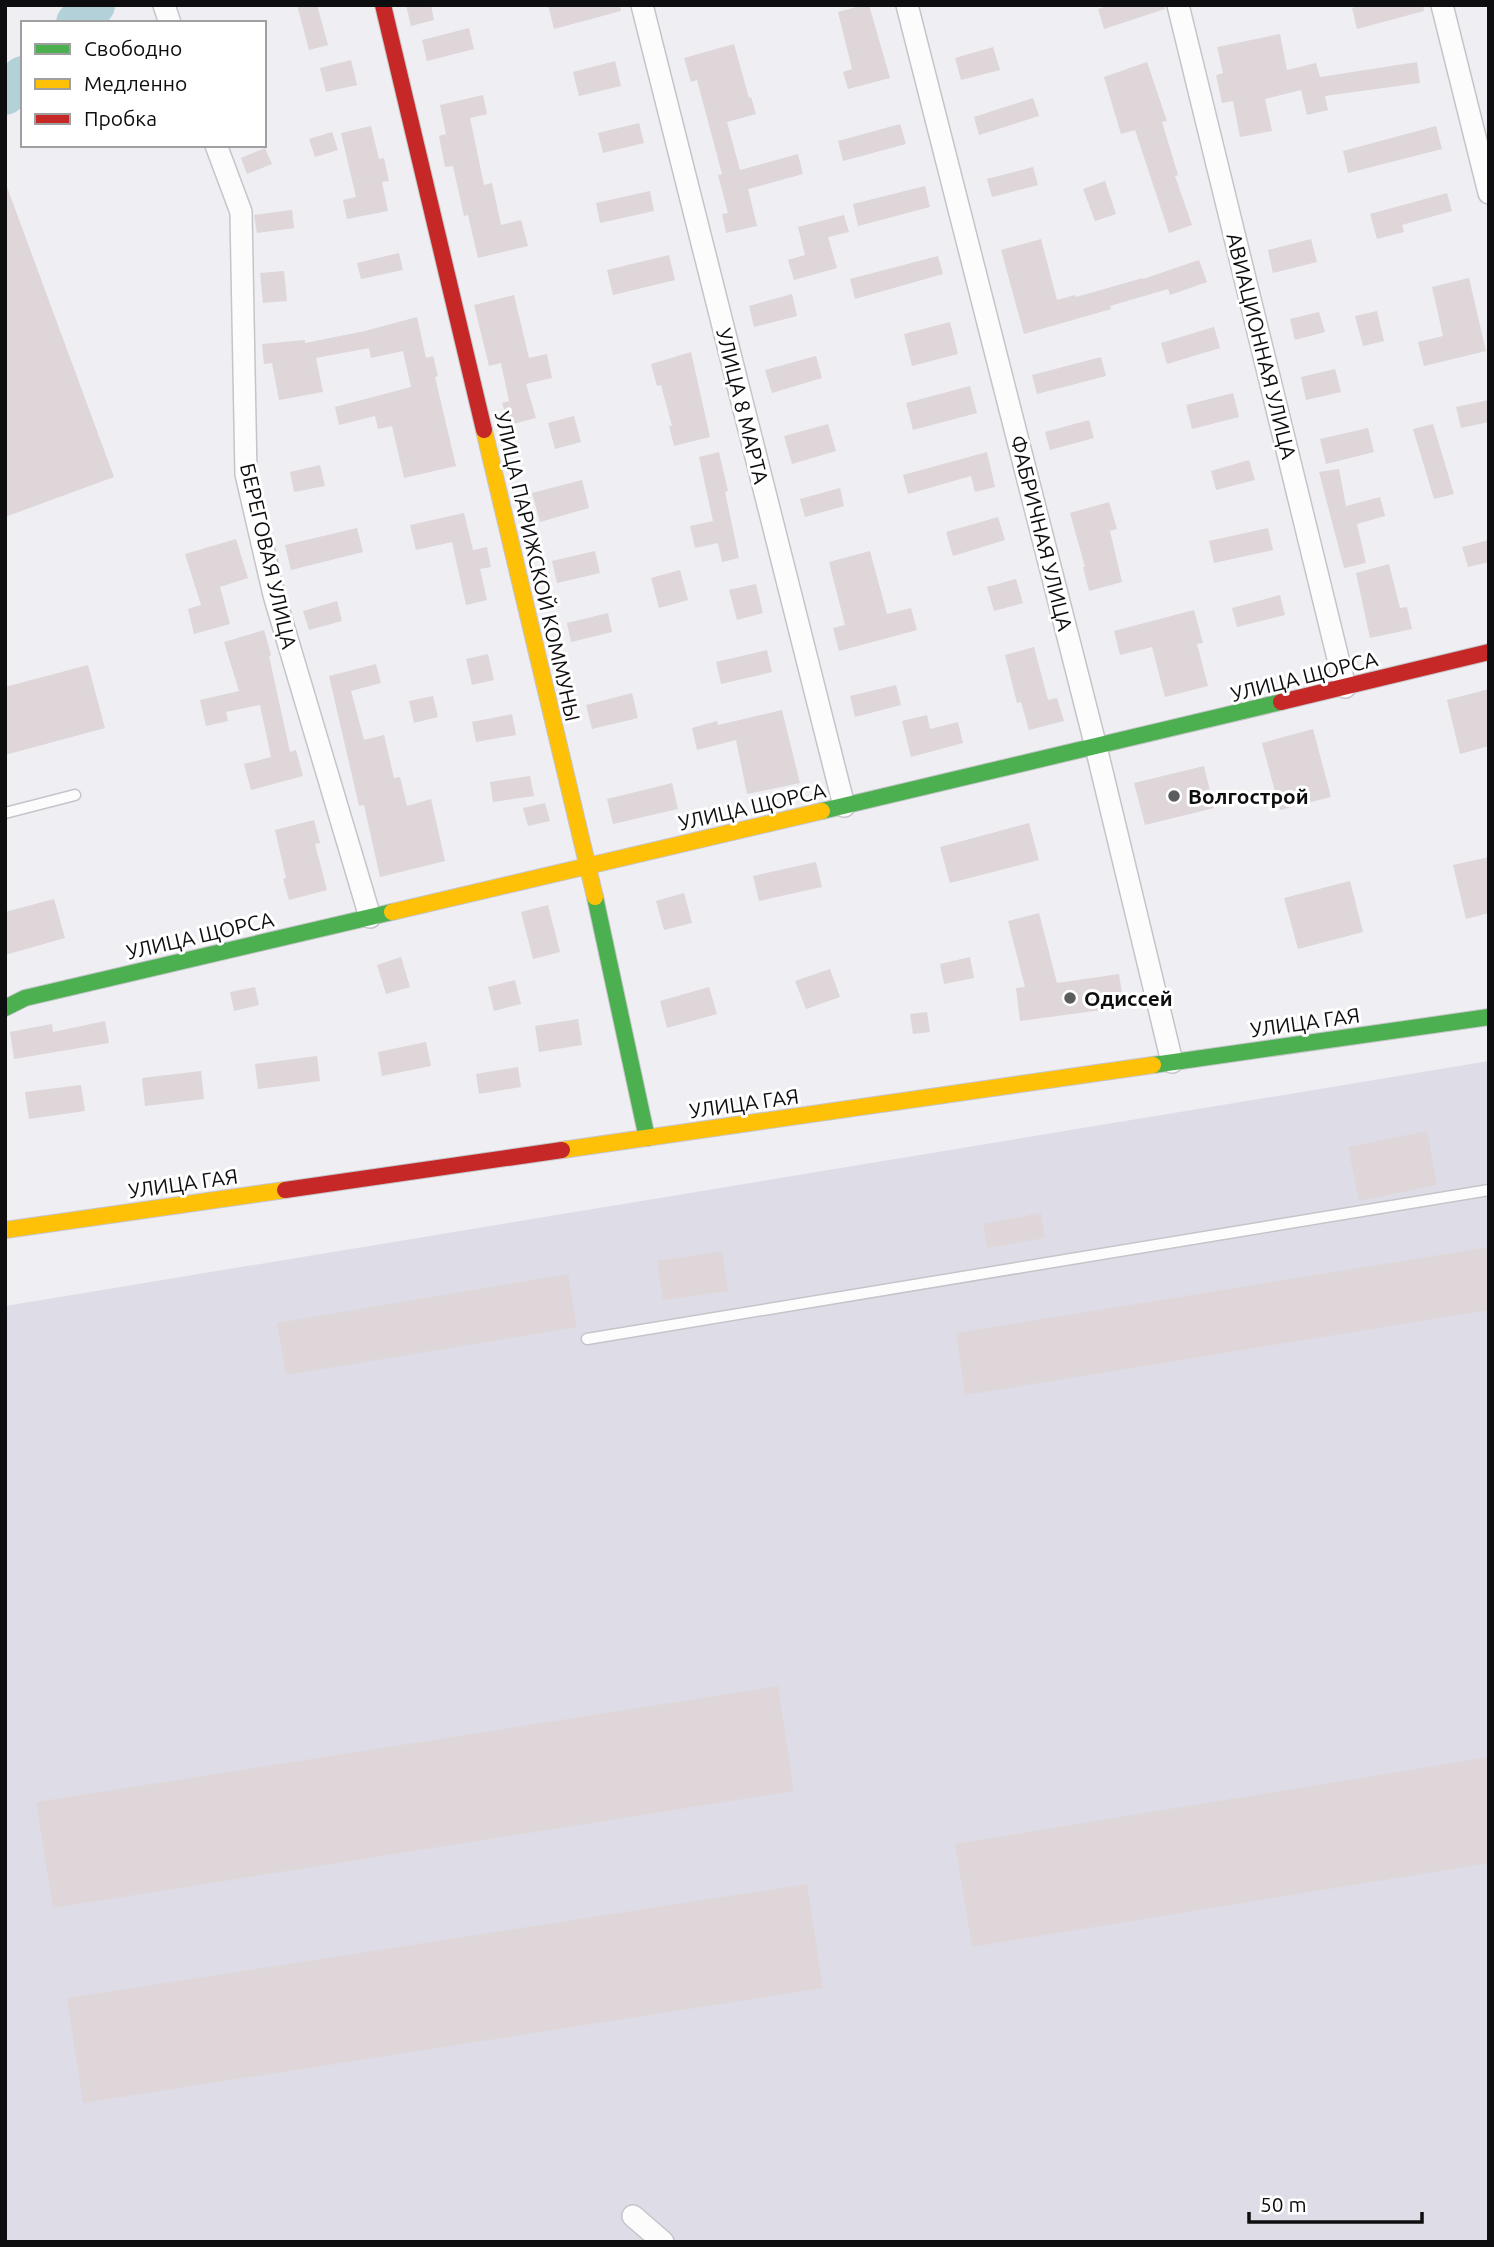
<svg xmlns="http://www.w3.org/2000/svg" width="1494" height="2247" font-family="Ubuntu,sans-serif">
<rect width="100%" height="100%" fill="#eeeef3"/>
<path fill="#dedde7" d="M 1489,1061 L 1489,2242 L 5,2242 L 5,1306 Z"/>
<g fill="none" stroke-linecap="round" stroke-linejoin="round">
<path stroke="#b3d1d8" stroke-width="42" d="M 77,23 L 94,5
M 5,94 L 23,77"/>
</g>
<path fill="#ded6d8" d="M 297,5 L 317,5 L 328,45 L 309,50 Z
M 406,5 L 431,5 L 434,20 L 411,26 Z
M 548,5 L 620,5 L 621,11 L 554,29 Z
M 864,5 L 869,5 L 890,78 L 848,89 L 843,72 L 852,69 L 838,12 Z
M 1111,5 L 1164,5 L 1165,9 L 1104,29 L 1098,9 Z
M 1361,5 L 1423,5 L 1424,11 L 1357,29 L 1352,8 Z
M 469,28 L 474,49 L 427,61 L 422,40 Z
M 1280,34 L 1287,70 L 1316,63 L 1320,77 L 1417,62 L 1420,83 L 1325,96 L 1328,110 L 1307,115 L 1301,90 L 1265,99 L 1272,131 L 1240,137 L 1233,101 L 1222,103 L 1216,75 L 1223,73 L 1217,47 Z
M 734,44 L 749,98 L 751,97 L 756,114 L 727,122 L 740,170 L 798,154 L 803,174 L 748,189 L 757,226 L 726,233 L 722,214 L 728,213 L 718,175 L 722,174 L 697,80 L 691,82 L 684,58 Z
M 993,47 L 1000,70 L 961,80 L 955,58 Z
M 351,60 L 357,85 L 326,92 L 320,68 Z
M 615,61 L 621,86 L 579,96 L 573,72 Z
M 1147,62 L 1167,121 L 1162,122 L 1178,175 L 1175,176 L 1192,225 L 1169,233 L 1135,130 L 1121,134 L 1104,77 Z
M 483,95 L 487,114 L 470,118 L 484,185 L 492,183 L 501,225 L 521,220 L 528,246 L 478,258 L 468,215 L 464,216 L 453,166 L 445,167 L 439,136 L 446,134 L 440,105 Z
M 1033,98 L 1039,116 L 979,135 L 974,117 Z
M 639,123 L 644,143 L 603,153 L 598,133 Z
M 900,124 L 906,144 L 843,161 L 838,141 Z
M 371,126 L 379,159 L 384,158 L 389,181 L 382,182 L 388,211 L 347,219 L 343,200 L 356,197 L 341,133 Z
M 1436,126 L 1442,149 L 1348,173 L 1343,151 Z
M 332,132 L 338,150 L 315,157 L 309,139 Z
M 265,148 L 272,164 L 247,174 L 241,158 Z
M 1033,167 L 1038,185 L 992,197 L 987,179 Z
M 1105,181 L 1116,214 L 1095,221 L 1083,189 Z
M 925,186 L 930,207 L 858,226 L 853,204 Z
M 7,187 L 114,477 L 5,517 L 5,188 Z
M 650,191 L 654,211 L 600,223 L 596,203 Z
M 1447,193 L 1452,211 L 1402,225 L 1404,232 L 1377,239 L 1370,214 Z
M 292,210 L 294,228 L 257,233 L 254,215 Z
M 844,215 L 849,232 L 828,237 L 837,268 L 794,280 L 788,260 L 805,255 L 798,227 Z
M 1041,239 L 1057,300 L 1075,295 L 1076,297 L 1143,278 L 1143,279 L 1199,260 L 1207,282 L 1170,295 L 1168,289 L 1110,306 L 1111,309 L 1024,334 L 1001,250 Z
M 1311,239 L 1317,262 L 1273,273 L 1268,250 Z
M 399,253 L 403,270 L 361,279 L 357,263 Z
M 669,255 L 675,280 L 613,295 L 607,270 Z
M 938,256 L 943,274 L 855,299 L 850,279 Z
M 284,271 L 287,301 L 263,303 L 260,273 Z
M 1469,278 L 1486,351 L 1424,366 L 1418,342 L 1443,336 L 1432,287 Z
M 792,294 L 797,316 L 754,327 L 749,306 Z
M 514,295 L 529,358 L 547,354 L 552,378 L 526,384 L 536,418 L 509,425 L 502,403 L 509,401 L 501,363 L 489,366 L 474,305 Z
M 1377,311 L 1384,341 L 1363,346 L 1355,316 Z
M 1319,312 L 1325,332 L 1295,340 L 1290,319 Z
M 417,317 L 426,358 L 433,356 L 438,376 L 435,377 L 456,466 L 404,478 L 392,426 L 378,429 L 375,416 L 339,425 L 335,407 L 411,387 L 403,351 L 371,358 L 369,348 L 316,358 L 323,392 L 279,400 L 272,363 L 264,364 L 262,344 L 305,340 L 305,343 L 365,331 Z
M 950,322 L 958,354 L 912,366 L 904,334 Z
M 1214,327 L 1220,348 L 1167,364 L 1161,343 Z
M 691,352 L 710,437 L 674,446 L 669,426 L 672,426 L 661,385 L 657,386 L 651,364 Z
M 816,356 L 822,378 L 772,393 L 765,370 Z
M 1101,357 L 1106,376 L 1037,394 L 1032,375 Z
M 1335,369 L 1341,392 L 1306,400 L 1301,377 Z
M 970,386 L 977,413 L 913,430 L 906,403 Z
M 1233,393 L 1239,417 L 1192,429 L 1186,405 Z
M 1489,400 L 1489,422 L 1461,428 L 1456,407 Z
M 574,416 L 581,442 L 555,449 L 548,423 Z
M 1089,420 L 1094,438 L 1050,450 L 1045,432 Z
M 828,424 L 836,451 L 792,464 L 784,436 Z
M 1433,424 L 1454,494 L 1434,499 L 1413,429 Z
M 1368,428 L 1374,452 L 1326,464 L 1320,439 Z
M 719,452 L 728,491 L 725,492 L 739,558 L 722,562 L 718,543 L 695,548 L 690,526 L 713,521 L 699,457 Z
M 987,452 L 995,487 L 975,492 L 971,476 L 908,494 L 903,475 Z
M 1249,460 L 1255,480 L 1216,490 L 1211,471 Z
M 320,465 L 325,486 L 294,492 L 290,472 Z
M 1339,469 L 1346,506 L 1380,497 L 1385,516 L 1357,524 L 1366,563 L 1344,568 L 1319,472 Z
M 582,480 L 589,508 L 540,522 L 532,493 Z
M 840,488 L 844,506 L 805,517 L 800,499 Z
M 1109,502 L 1117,529 L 1110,531 L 1122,582 L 1089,591 L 1083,567 L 1085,567 L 1070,513 Z
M 464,513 L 473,550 L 487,547 L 491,567 L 480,569 L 487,600 L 466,605 L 452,542 L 416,550 L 410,525 Z
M 998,517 L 1005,540 L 953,556 L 946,532 Z
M 357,528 L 363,552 L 291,570 L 285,545 Z
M 1268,528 L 1273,550 L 1214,563 L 1209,541 Z
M 236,539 L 248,578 L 220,587 L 230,624 L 194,634 L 188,609 L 201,605 L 185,554 Z
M 1489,540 L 1489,562 L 1468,567 L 1462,547 Z
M 595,551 L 600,573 L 557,583 L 552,561 Z
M 870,551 L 887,614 L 911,608 L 917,630 L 839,651 L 833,628 L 845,625 L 829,562 Z
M 1389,564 L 1400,608 L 1407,607 L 1412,629 L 1370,638 L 1356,573 Z
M 680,570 L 688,600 L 659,608 L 651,578 Z
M 1016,579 L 1023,603 L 994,611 L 987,587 Z
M 756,584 L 763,613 L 737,620 L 729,590 Z
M 1280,595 L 1285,615 L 1237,627 L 1232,608 Z
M 337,601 L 342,621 L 309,630 L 303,611 Z
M 1194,610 L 1203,643 L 1197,644 L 1208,686 L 1165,697 L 1152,647 L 1120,655 L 1114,631 Z
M 608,613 L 612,632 L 571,642 L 567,623 Z
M 264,630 L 271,655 L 269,656 L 290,752 L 296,750 L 303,776 L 251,790 L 244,764 L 271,757 L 260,705 L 226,712 L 228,721 L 206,726 L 200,700 L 239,691 L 224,642 Z
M 1034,647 L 1048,700 L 1057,698 L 1064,721 L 1029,730 L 1021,702 L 1017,703 L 1005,655 Z
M 767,650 L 772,672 L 721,684 L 716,662 Z
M 488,654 L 494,680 L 472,685 L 466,659 Z
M 376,664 L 381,683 L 351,691 L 364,740 L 384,735 L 394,778 L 400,777 L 407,806 L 431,799 L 445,861 L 380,877 L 364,805 L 359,806 L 329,676 Z
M 88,665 L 105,728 L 5,755 L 5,687 Z
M 896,685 L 901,705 L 855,717 L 850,696 Z
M 1489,689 L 1489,746 L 1460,754 L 1447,700 Z
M 632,693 L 638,718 L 592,729 L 586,705 Z
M 433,696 L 438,717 L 414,723 L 409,701 Z
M 782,710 L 800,783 L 747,794 L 736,740 L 697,750 L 692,728 L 717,721 L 718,725 Z
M 512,714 L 516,735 L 476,742 L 472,722 Z
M 927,715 L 930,729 L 958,722 L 963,743 L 911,757 L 902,721 Z
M 1313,729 L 1331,797 L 1280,810 L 1262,743 Z
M 1204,766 L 1214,808 L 1145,825 L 1134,783 Z
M 530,776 L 534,796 L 493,802 L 490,782 Z
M 672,783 L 678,809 L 613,824 L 607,799 Z
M 545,803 L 550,821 L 528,826 L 523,808 Z
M 314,820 L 320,843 L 315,844 L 327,890 L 289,900 L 283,879 L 286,878 L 275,830 Z
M 1029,823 L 1039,860 L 950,883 L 940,847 Z
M 1489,857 L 1489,913 L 1466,919 L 1453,865 Z
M 816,862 L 822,887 L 759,901 L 753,876 Z
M 1350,881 L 1363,932 L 1298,949 L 1284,898 Z
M 684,893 L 692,923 L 664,930 L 656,901 Z
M 54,899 L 65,938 L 5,955 L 5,912 Z
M 548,905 L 560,952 L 533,959 L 521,912 Z
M 1039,913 L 1057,983 L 1119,974 L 1124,1007 L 1020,1021 L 1016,988 L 1025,987 L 1008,921 Z
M 401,957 L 410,987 L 386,994 L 377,965 Z
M 970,957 L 974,978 L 944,984 L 940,964 Z
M 830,969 L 840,997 L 806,1009 L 795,981 Z
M 515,980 L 521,1004 L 494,1011 L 488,987 Z
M 255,987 L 259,1005 L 234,1011 L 230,992 Z
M 709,987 L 717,1014 L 667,1028 L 660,1001 Z
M 927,1012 L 930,1032 L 913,1034 L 910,1014 Z
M 578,1019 L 582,1045 L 539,1052 L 535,1026 Z
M 105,1021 L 109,1043 L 14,1059 L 10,1032 L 52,1024 L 53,1032 Z
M 426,1042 L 431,1066 L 382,1076 L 378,1052 Z
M 317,1056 L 320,1081 L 258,1089 L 255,1064 Z
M 518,1067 L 521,1087 L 479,1094 L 476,1074 Z
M 201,1071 L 204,1099 L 145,1106 L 142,1078 Z
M 81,1085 L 85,1111 L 29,1119 L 25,1092 Z
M 1427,1131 L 1437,1185 L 1359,1201 L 1348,1147 Z
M 1041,1213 L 1045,1238 L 987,1248 L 983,1224 Z
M 1489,1247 L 1489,1310 L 965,1395 L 956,1333 Z
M 722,1251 L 728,1291 L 663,1300 L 657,1261 Z
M 568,1274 L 577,1327 L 286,1375 L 277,1323 Z
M 778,1686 L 794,1791 L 53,1908 L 36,1802 Z
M 1489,1757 L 1489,1863 L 972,1947 L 955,1844 Z
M 807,1884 L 823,1988 L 83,2103 L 67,1998 Z"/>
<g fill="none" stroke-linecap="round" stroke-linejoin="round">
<defs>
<path id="lane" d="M 5,813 L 75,795
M 587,1339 L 1489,1190"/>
<path id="street" d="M 164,5 L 170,23
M 642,5 L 844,806
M 907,5 L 1096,747 L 1172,1062
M 1178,5 L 1345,687
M 1442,5 L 1489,193
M 216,145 L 241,212 L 246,474 L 274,595 L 370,917
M 633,2216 L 663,2242"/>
<path id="fast" d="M 822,811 L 1281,702
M 595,897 L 647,1138
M 5,1008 L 25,998 L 392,912
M 1153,1065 L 1489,1017"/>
<path id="slow" d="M 484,430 L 595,897
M 392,912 L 822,811
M 562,1150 L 1153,1065
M 5,1230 L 285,1190"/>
<path id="jam" d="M 383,5 L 484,430
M 1281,702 L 1489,652
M 285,1190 L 562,1150"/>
</defs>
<use href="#lane" stroke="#c5c5c9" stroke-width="13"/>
<use href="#street" stroke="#c5c5c9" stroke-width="24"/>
<use href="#fast" stroke="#c5c5c9" stroke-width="18"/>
<use href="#slow" stroke="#c5c5c9" stroke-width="18"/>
<use href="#jam" stroke="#c5c5c9" stroke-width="18"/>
<use href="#lane" stroke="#fcfcfd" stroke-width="10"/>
<use href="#street" stroke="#fcfcfd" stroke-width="21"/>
<use href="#fast" stroke="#4caf50" stroke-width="16"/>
<use href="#slow" stroke="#ffc107" stroke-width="16"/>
<use href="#jam" stroke="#c62828" stroke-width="16"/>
</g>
<g fill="#5c5c5f" stroke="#fff" stroke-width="2.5">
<circle cx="1174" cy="796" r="7"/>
<circle cx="1070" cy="998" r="7"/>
</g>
<g text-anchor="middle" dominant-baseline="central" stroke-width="6" stroke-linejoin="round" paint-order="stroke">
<g font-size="21" fill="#0e0e10" stroke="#fff">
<text transform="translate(1262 346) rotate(76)">АВИАЦИОННАЯ УЛИЦА</text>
<text transform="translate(743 406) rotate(76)">УЛИЦА 8 МАРТА</text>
<text transform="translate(1042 533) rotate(76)">ФАБРИЧНАЯ УЛИЦА</text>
<text transform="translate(269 556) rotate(77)">БЕРЕГОВАЯ УЛИЦА</text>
<text transform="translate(538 566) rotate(77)">УЛИЦА ПАРИЖСКОЙ КОММУНЫ</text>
<text transform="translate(1304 676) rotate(-14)">УЛИЦА ЩОРСА</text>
<text transform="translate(752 806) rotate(-13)">УЛИЦА ЩОРСА</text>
<text transform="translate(200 935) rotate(-13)">УЛИЦА ЩОРСА</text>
<text transform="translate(1305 1022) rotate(-8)">УЛИЦА ГАЯ</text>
<text transform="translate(744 1103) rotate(-8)">УЛИЦА ГАЯ</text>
<text transform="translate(183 1183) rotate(-8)">УЛИЦА ГАЯ</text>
</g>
<g font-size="21" font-weight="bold" fill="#0e0e10" stroke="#fff" text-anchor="start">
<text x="1188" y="796">Волгострой</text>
<text x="1084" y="998">Одиссей</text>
</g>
</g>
<rect width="1494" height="2247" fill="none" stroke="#0e0e10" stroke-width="14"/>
<rect x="21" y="21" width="245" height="126" fill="#ffffff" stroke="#9f9f9f" stroke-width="2"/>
<rect x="35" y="44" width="35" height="10" fill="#4caf50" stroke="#9f9f9f" stroke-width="2"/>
<text x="84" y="56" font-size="21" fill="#0e0e10">Свободно</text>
<rect x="35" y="79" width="35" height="10" fill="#ffc107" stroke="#9f9f9f" stroke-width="2"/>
<text x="84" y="91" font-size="21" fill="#0e0e10">Медленно</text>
<rect x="35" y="114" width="35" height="10" fill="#c62828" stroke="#9f9f9f" stroke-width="2"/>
<text x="84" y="126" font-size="21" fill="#0e0e10">Пробка</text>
<path d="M1249 2212v10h173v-10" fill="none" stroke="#0e0e10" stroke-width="3.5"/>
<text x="1260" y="2212" font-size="21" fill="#0e0e10" stroke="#ffffff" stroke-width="5" paint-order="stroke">50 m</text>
</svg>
